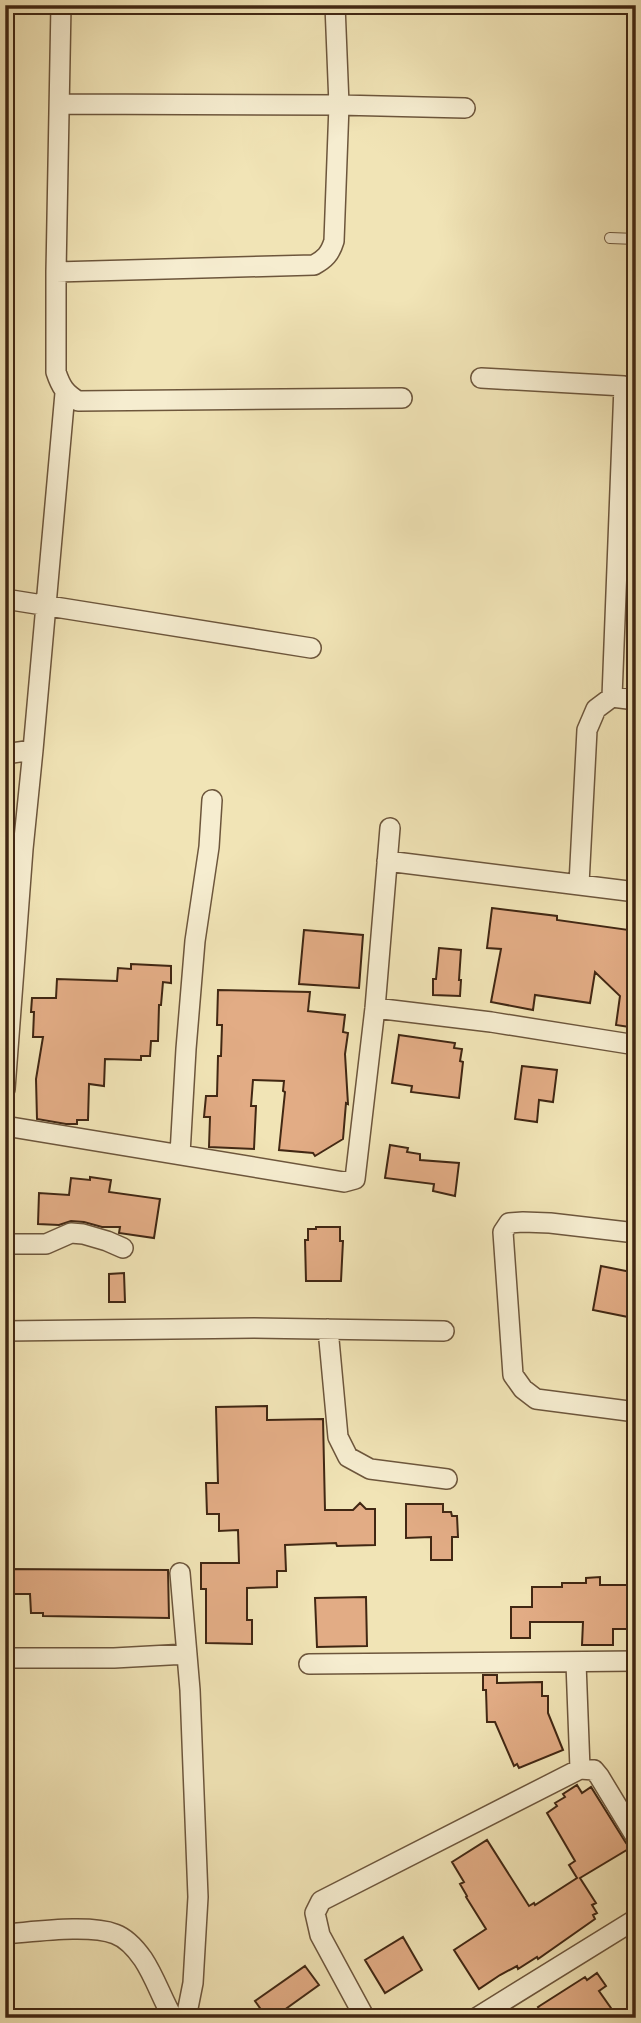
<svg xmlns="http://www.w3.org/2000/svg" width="641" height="2023" font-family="Vollkorn,serif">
<rect width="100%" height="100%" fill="#f1e4b6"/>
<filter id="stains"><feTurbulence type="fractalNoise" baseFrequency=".00286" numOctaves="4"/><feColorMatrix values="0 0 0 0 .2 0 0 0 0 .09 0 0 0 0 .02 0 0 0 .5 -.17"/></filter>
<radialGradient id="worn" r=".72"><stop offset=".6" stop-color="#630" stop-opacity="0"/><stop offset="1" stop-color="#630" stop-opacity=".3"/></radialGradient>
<path fill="#e2ac85" stroke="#412713" stroke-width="2" d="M 492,908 L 557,916 L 557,920 L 636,931 L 636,1028 L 616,1025 L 620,996 L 595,972 L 590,1003 L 535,995 L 533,1010 L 491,1002 L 501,949 L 487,948 Z
M 304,930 L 363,935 L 359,988 L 299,984 Z
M 439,948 L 461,950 L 459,980 L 461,980 L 460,996 L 433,995 L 433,979 L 436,979 Z
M 131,964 L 171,966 L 171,983 L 163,982 L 161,1005 L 159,1005 L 158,1041 L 151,1041 L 150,1056 L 141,1056 L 141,1060 L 105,1059 L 104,1086 L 89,1084 L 88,1120 L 77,1120 L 77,1124 L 66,1124 L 37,1119 L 36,1079 L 43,1037 L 33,1037 L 34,1012 L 31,1012 L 32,998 L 56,998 L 57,979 L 117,981 L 118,968 L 131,969 Z
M 218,990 L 310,992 L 308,1011 L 345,1015 L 343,1032 L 348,1033 L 345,1054 L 348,1104 L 346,1103 L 343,1139 L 315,1156 L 313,1153 L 279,1150 L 285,1092 L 283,1091 L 284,1081 L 253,1080 L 251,1106 L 256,1106 L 254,1149 L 209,1147 L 210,1117 L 204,1117 L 206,1096 L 217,1096 L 218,1056 L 221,1056 L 222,1025 L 217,1025 Z
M 399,1035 L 455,1043 L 454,1048 L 462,1049 L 460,1061 L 463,1062 L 459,1098 L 411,1092 L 412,1086 L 392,1083 Z
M 522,1066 L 557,1070 L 553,1102 L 539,1100 L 537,1122 L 515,1119 Z
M 390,1145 L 408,1148 L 407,1152 L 420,1154 L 420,1160 L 459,1163 L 455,1196 L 433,1191 L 434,1184 L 385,1178 Z
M 90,1177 L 111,1180 L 109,1192 L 160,1199 L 154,1238 L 119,1233 L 120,1227 L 102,1227 L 84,1222 L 71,1221 L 59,1225 L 38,1224 L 39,1193 L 69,1195 L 71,1178 L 90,1180 Z
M 316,1227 L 340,1227 L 340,1241 L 343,1241 L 341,1281 L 306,1281 L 305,1240 L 308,1240 L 308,1229 L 316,1229 Z
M 601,1266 L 636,1273 L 628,1317 L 593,1310 Z
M 124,1273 L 125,1302 L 109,1302 L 109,1274 Z
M 267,1406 L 267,1420 L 323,1419 L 325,1510 L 353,1510 L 360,1503 L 366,1509 L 375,1509 L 375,1545 L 337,1546 L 336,1543 L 285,1545 L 286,1571 L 277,1571 L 277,1587 L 247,1588 L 247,1620 L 252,1620 L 252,1644 L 206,1643 L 206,1589 L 201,1589 L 201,1563 L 239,1563 L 238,1530 L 219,1531 L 219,1514 L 207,1514 L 206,1483 L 218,1483 L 216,1407 Z
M 406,1504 L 443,1504 L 443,1512 L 451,1512 L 452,1516 L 457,1516 L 458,1537 L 452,1537 L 452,1560 L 431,1560 L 431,1537 L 406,1538 Z
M 5,1569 L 168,1570 L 169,1618 L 43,1616 L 43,1613 L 31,1613 L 30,1594 L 5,1594 Z
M 600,1577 L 600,1585 L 636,1585 L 636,1629 L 613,1629 L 613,1645 L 582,1645 L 583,1622 L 530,1622 L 530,1638 L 511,1638 L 511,1607 L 532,1607 L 532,1587 L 562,1587 L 562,1583 L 586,1583 L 586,1578 Z
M 366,1597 L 367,1646 L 317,1647 L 315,1598 Z
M 483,1675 L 497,1675 L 497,1683 L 542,1682 L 542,1696 L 548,1696 L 548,1713 L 563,1750 L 519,1768 L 517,1764 L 514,1766 L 495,1722 L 487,1722 L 486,1690 L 483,1690 Z
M 577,1785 L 582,1793 L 591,1787 L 626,1843 L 630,1848 L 580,1878 L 596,1903 L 592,1905 L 597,1913 L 593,1915 L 595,1919 L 538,1959 L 537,1957 L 518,1969 L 517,1966 L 500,1975 L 479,1989 L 454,1950 L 486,1929 L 466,1897 L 467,1896 L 460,1884 L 464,1882 L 452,1862 L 487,1840 L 529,1906 L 534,1903 L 535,1905 L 577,1878 L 569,1865 L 575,1861 L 547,1813 L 557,1806 L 555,1803 L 565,1797 L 563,1794 Z
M 403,1937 L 422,1970 L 385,1993 L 365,1960 Z
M 305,1966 L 319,1985 L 273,2018 L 267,2018 L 255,2001 Z
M 597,1973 L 606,1986 L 599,1991 L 618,2018 L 545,2018 L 538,2007 L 585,1977 L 587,1980 Z"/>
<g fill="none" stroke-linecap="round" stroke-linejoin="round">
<defs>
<path id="lane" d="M 610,238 L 636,239"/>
<path id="street" d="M 61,5 L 56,272 L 56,372 C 61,387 65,393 78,401 L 402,398
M 60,104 L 339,105 L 465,108
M 56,272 L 314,265 C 325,259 330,254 334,241 L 339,105 L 335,5
M 481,378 L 624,386 L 612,697
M 5,599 L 311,648
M 5,754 L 33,750 L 65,393
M 387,861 L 636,892
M 579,884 L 587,730 L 596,709 L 612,697 L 636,700
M 375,1008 L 491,1022 L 636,1045
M 5,1089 L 23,849 L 33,750
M 5,1126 L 344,1182 L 355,1179 L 375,1008 L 390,828
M 180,1154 L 186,1049 L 195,941 L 209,847 L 212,800
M 636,1233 L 550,1223 L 523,1222 L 509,1223 L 503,1232 L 513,1375 L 523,1389 L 536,1399 L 636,1412
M 5,1244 L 46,1244 L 71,1233 L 83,1234 L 107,1241 L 123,1248
M 328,1329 L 338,1437 L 348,1457 L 370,1469 L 447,1479
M 5,1331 L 254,1328 L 444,1331
M 180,1573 L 190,1690 L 198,1897 L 193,1983 L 186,2018
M 5,1658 L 114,1658 L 187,1654
M 576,1663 L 580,1769
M 309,1664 L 636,1661
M 5,1934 C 34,1932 89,1924 115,1934 C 126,1938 136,1949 143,1959 C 155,1977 162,1999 173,2018
M 365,2018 L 320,1935 L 315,1913 L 321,1901 L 580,1769 L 594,1770 L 599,1776 L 636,1837
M 476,2018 L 636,1919"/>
</defs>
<use href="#lane" stroke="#6d563c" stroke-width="12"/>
<use href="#street" stroke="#6d563c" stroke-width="22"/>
<use href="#lane" stroke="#f6edd0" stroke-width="10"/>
<use href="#street" stroke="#f6edd0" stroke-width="19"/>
</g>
<rect width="641" height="2023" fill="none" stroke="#f1e4b6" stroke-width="28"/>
<rect x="7" y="7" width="627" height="2009" fill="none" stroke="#412713" stroke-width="3.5"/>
<rect x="14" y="14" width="613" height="1995" fill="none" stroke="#412713" stroke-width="2"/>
<rect width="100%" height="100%" filter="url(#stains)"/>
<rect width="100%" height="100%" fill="url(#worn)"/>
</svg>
